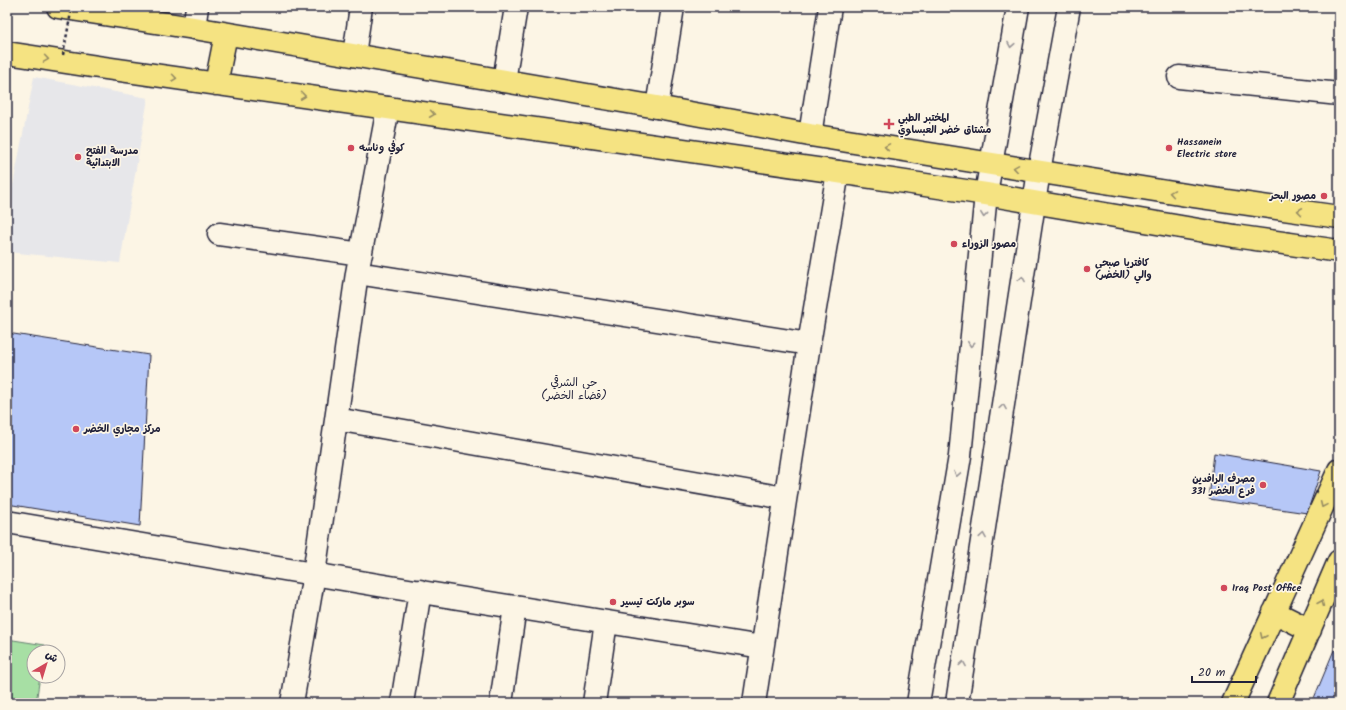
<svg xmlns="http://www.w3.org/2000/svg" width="1346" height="710" font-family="Kalam,'Playpen Sans Arabic',sans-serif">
<rect width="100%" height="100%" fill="#fcf5e5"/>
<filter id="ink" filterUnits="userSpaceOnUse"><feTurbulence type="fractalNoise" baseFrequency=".025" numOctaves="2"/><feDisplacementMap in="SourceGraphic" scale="8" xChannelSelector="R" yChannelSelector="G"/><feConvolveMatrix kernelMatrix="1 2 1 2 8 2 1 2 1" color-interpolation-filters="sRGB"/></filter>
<g filter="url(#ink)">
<path fill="#e7e7ea" d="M 34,77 L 148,98 L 120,263 L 7,252 L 7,216 Z"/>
<path fill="#a7dfa4" stroke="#648070" d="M 7,639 L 45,645 L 44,652 L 34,652 L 34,676 L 40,676 L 36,703 L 7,703 Z"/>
<path fill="#b6c7f7" stroke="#22223b" d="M 7,333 L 149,355 L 140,526 L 7,504 Z
M 1214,453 L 1321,471 L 1307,513 L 1209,499 Z
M 1334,650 L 1339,652 L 1339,703 L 1312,703 Z"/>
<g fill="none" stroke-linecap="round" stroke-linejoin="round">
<defs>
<path id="minor" d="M 194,28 L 197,7
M 354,55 L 361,7
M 1179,77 L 1339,94
M 504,81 L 516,7
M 657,107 L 673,7
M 810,135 L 830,7
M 219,234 L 361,254
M 357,273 L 809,344
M 336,419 L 785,498
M 7,522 L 384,586 L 762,647
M 292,703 L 314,574 L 357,273 L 388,108
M 402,703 L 420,591
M 501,703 L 515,607
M 594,703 L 606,622
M 754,703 L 809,344 L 838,172
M 918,703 L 960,456 L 986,194 L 1018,7
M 957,703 L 1039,171 L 1069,7"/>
<path id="major" d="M 58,7 L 194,28 L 657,107 L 810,135 L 1186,195 L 1339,217
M 7,53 L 98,67 L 838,172 L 986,194 L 1234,236 L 1339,251
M 216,84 L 226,34
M 1274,612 L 1310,630
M 1233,703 L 1339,470
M 1278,703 L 1339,561"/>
</defs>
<use href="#minor" stroke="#22223b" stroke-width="25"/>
<use href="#major" stroke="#22223b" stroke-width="25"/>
<use href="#minor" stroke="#fcf5e5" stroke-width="22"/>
<use href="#major" stroke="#f5e382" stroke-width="22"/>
<path stroke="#22223b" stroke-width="2.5" stroke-dasharray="3 3" stroke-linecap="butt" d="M 63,55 L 72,7"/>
</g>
<defs><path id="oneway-chevron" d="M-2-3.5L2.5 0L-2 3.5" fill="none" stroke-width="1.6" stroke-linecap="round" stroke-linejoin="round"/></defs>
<g stroke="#9a9698">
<use href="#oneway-chevron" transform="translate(1011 45) rotate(100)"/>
<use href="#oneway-chevron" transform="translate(984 215) rotate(96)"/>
<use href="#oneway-chevron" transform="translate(1022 279) rotate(-81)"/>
<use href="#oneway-chevron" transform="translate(971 344) rotate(96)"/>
<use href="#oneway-chevron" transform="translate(1003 407) rotate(-81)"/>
<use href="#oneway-chevron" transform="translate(957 474) rotate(100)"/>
<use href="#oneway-chevron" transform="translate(983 536) rotate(-81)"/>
<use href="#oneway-chevron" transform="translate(963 664) rotate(-81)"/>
</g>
<g stroke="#968c62">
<use href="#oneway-chevron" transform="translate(46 59) rotate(9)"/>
<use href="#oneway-chevron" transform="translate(174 78) rotate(8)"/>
<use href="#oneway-chevron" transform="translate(303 96) rotate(8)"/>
<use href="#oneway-chevron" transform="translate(432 114) rotate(8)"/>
<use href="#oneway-chevron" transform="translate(887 147) rotate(-171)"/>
<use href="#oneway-chevron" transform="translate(1016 168) rotate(-171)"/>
<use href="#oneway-chevron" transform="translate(1172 193) rotate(-171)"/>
<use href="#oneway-chevron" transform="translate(1300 211) rotate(-172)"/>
<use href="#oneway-chevron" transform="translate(1323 505) rotate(114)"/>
<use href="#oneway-chevron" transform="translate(1321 603) rotate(-67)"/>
<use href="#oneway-chevron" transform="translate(1263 636) rotate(115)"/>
</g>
</g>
<g fill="#d1495b" stroke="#fcf5e5" stroke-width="1.5">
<path d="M887 118h4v4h4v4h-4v4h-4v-4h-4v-4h4z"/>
<circle cx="351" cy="148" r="4"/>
<circle cx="1169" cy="148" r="4"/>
<circle cx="78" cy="157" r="4"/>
<circle cx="1324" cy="196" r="4"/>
<circle cx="954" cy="244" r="4"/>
<circle cx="1087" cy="269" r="4"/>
<circle cx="76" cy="429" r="4"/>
<circle cx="1263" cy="485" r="4"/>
<circle cx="1224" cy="588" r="4"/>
<circle cx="613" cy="602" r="4"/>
</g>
<g text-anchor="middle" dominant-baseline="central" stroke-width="3.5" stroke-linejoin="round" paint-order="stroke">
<g font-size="10" font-weight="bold" fill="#22223b" stroke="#fcf5e5" text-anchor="start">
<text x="898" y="118">المختبر الطبي<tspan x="898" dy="12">مشتاق خضر العبساوي</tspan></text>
<text x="1177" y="142">Hassanein<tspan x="1177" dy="12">Electric store</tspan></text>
<text x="359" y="148">كوفي وناسه</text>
<text x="86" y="151">مدرسة الفتح<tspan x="86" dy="12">الابتدائية</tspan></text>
<text x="1316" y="196" text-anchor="end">مصور البحر</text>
<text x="962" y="244">مصور الزوراء</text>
<text x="1095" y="263">كافتريا صبحي<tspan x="1095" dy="12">والي (الخضر)</tspan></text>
<text x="84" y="429">مركز مجاري الخضر</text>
<text x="1255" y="479" text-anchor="end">مصرف الرافدين<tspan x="1255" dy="12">فرع الخضر 331</tspan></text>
<text x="1232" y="588">Iraq Post Office</text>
<text x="621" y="602">سوبر ماركت تيسير</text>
</g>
<g font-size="11" fill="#22223b" stroke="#fcf5e5">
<text x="574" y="383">حي الشرقي<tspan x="574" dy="13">(قضاء الخضر)</tspan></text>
</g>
</g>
<rect width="1346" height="710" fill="none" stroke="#fcf5e5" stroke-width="24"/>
<rect x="12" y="12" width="1322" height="686" fill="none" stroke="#22223b" stroke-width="1.5" filter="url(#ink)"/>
<g transform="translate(46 664) rotate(38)"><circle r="19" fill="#fcf5e5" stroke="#a5a1a1"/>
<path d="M0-3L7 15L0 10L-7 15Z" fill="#d1495b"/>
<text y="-6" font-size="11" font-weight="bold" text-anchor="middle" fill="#22223b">ش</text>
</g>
<path d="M1192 676v6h64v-6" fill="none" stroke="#22223b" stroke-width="2"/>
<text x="1198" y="676" font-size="12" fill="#22223b" stroke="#fcf5e5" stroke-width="3" paint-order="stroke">20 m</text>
</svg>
